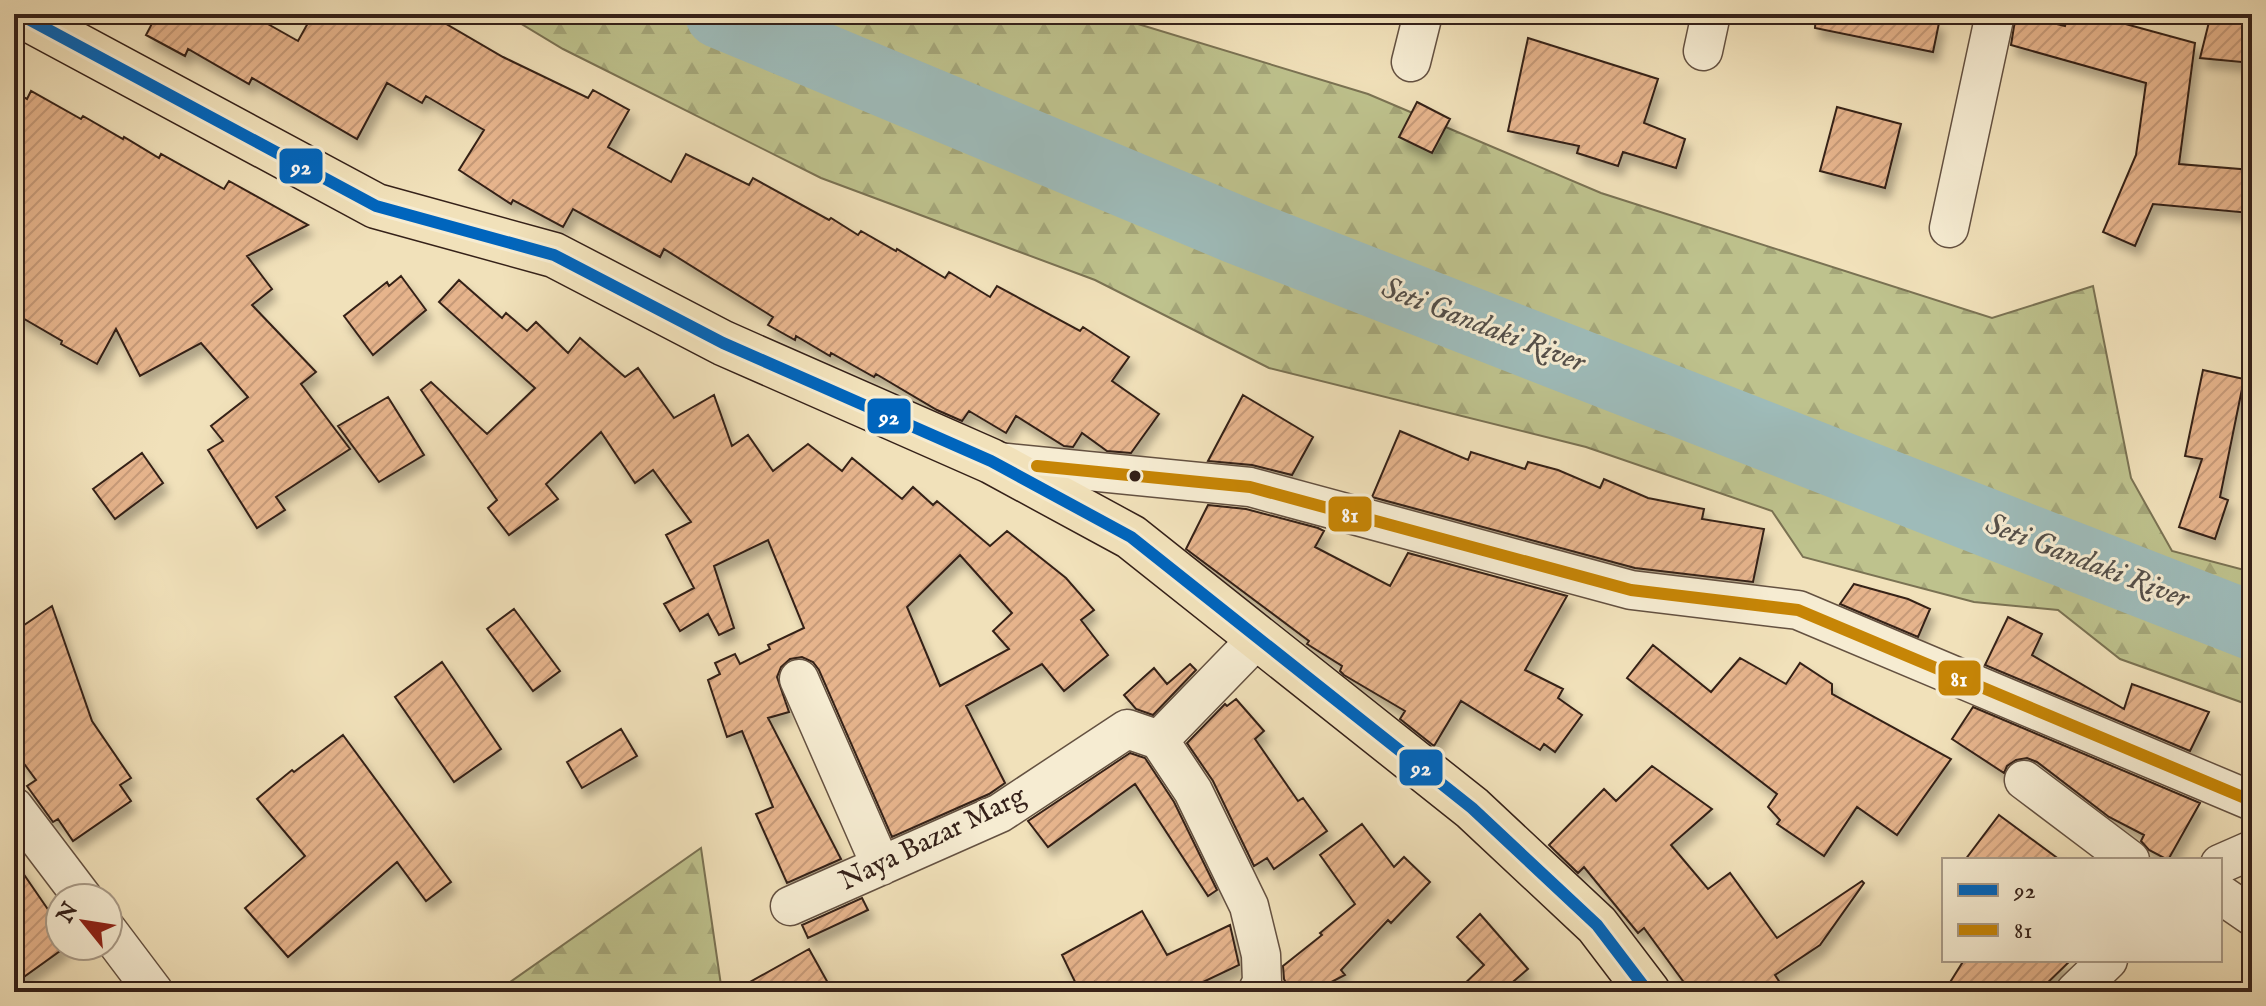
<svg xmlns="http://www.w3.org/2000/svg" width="2266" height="1006" font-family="'IM FELL English',serif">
<defs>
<pattern id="forest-firs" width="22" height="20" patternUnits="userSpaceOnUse" patternTransform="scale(2)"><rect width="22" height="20" fill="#bec28d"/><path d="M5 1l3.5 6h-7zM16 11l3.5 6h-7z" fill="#a4a679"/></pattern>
<pattern id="building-hatch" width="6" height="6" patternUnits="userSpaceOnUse" patternTransform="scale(2)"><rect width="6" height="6" fill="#e6b48c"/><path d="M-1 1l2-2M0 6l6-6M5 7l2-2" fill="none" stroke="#c69a78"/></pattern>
<filter id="shadow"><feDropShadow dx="5" dy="9" stdDeviation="4" flood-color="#0004"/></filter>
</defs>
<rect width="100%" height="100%" fill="#f1e1ba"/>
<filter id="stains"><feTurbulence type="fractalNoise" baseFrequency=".0025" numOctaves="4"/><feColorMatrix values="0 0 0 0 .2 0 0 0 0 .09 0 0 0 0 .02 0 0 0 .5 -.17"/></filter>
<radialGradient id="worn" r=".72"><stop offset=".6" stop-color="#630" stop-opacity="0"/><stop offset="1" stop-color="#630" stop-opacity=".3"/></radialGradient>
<path fill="url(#forest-firs)" stroke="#7a7253" stroke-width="2" d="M 505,14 L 1095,14 L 1115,17 L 1368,94 L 1601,193 L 1992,318 L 2093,286 L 2131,478 L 2172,551 L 2252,572 L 2252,706 L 2120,659 L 2058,610 L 1974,602 L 1803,557 L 1772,511 L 1586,447 L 1269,368 L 1095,280 L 821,178 L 563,49 Z
M 701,848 L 722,992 L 496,992 Z"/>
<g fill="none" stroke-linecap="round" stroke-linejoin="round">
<path stroke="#9ebbb9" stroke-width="68" d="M 719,14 L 1237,230 L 2252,626"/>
</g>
<path fill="url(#building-hatch)" stroke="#352119" stroke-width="2" fill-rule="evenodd" filter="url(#shadow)" d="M 157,14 L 250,14 L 298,41 L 313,14 L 429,14 L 503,57 L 588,98 L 593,90 L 629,110 L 608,147 L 671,182 L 686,154 L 749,185 L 753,178 L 829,220 L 831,218 L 858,235 L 861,231 L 896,251 L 897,249 L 945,278 L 949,272 L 990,297 L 997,286 L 1080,331 L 1083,327 L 1129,357 L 1112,381 L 1159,414 L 1131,453 L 1107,451 L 1082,433 L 1073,447 L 1064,446 L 1016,416 L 1006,433 L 969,411 L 962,421 L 937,410 L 876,374 L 874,377 L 831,353 L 830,356 L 796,336 L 795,340 L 768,325 L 773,317 L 664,249 L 660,257 L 573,209 L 563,227 L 513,200 L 511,204 L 459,170 L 484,130 L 426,96 L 422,103 L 387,83 L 357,139 L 252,78 L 249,84 L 188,49 L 185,56 L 146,35 Z
M 1816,14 L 1930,14 L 1928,20 L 1939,23 L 1933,52 L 1815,28 Z
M 2016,14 L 2065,26 L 2068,14 L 2089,14 L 2195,43 L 2179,164 L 2252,170 L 2250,213 L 2153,204 L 2135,246 L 2103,232 L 2136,155 L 2146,83 L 2011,45 Z
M 2211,14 L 2252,16 L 2252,63 L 2200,58 Z
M 1528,38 L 1658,79 L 1644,123 L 1685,139 L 1676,168 L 1623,152 L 1618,166 L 1577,153 L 1579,146 L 1508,131 Z
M 14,91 L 27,99 L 31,91 L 81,119 L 83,116 L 123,139 L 124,137 L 159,158 L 161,154 L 224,189 L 229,181 L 308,225 L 247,256 L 272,289 L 252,305 L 316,372 L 301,384 L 350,449 L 276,497 L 285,510 L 257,528 L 208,450 L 223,441 L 211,426 L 248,397 L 201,343 L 140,376 L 116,329 L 97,364 L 61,344 L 62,341 L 14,313 Z
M 1417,102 L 1450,119 L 1432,153 L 1399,137 Z
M 1837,107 L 1901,124 L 1885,188 L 1820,171 Z
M 401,276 L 426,310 L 373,355 L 344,316 L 387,282 L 389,286 Z
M 459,280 L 502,318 L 506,313 L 527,331 L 536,322 L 568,353 L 580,338 L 625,377 L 638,368 L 674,418 L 714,395 L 732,446 L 748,435 L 773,471 L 808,444 L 842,471 L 852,458 L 902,499 L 913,487 L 933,505 L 937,501 L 990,546 L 1007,531 L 1066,578 L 1094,610 L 1081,620 L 1108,655 L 1064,691 L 1042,664 L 966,706 L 1005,783 L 989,794 L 892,837 L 819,670 L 813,662 L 802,657 L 790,659 L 781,667 L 777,677 L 789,712 L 768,718 L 841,859 L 787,883 L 756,814 L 773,807 L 742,731 L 727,737 L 708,680 L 720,674 L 715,663 L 735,654 L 740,664 L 770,649 L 768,645 L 804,628 L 768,540 L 714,566 L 734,628 L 719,635 L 708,614 L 680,631 L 664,604 L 694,588 L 666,535 L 691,522 L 653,470 L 635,483 L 601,432 L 546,484 L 558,499 L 509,535 L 488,508 L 497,500 L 421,390 L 431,382 L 487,434 L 535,388 L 439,302 ZM 960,555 L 1012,613 L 993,631 L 1009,649 L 940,686 L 907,607 Z
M 2203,370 L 2244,379 L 2220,497 L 2228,500 L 2215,539 L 2179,527 L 2202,459 L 2185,456 Z
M 1243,395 L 1313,437 L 1292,475 L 1252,465 L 1208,461 Z
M 388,397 L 424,455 L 379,482 L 338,426 Z
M 1400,431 L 1468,460 L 1471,452 L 1525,469 L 1528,462 L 1558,470 L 1600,488 L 1604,479 L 1648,498 L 1704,509 L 1702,519 L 1764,529 L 1753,582 L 1635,568 L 1372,497 Z
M 142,453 L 163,483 L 115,519 L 93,489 Z
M 1208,505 L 1246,509 L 1318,528 L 1324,531 L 1315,547 L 1390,586 L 1408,553 L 1567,596 L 1525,670 L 1563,689 L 1558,698 L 1582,715 L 1555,752 L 1544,744 L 1540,750 L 1461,701 L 1434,746 L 1400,719 L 1405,711 L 1344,675 L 1340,671 L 1342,666 L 1307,644 L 1309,641 L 1186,549 Z
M 1854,584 L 1908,599 L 1930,609 L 1918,637 L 1840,604 Z
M 52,606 L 92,721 L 131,778 L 120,785 L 131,801 L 73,841 L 58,819 L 53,822 L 27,786 L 36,780 L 14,750 L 14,632 Z
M 514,609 L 560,671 L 533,691 L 487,629 Z
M 2008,617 L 2042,634 L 2032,655 L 2124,709 L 2132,684 L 2209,712 L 2190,751 L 1985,665 Z
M 1653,645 L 1711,692 L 1740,658 L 1786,684 L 1800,663 L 1832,684 L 1832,694 L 1951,759 L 1897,835 L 1857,807 L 1824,856 L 1777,824 L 1780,820 L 1768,807 L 1777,794 L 1627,678 Z
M 442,662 L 501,749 L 454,782 L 395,697 Z
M 1190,664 L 1196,670 L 1153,715 L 1136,709 L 1124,695 L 1154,668 L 1167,684 Z
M 1236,699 L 1264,731 L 1255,739 L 1298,801 L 1303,798 L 1327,831 L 1274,869 L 1267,858 L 1254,866 L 1213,781 L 1187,743 L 1225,704 L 1227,706 Z
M 1973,707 L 2200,803 L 2168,860 L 2149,850 L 2141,841 L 2144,835 L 2109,817 L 2037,762 L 2027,758 L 2016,760 L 2007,766 L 2004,773 L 1952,739 Z
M 621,729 L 637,756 L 582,788 L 567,762 Z
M 343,735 L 451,882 L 426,901 L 397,862 L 288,957 L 245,908 L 305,856 L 257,799 L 292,770 L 294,772 Z
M 1130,753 L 1145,758 L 1174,802 L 1217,890 L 1208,896 L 1135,784 L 1048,847 L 1028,821 Z
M 1652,766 L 1712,809 L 1671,845 L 1708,889 L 1730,873 L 1777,938 L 1862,881 L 1864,883 L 1820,945 L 1775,975 L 1786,992 L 1691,992 L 1644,928 L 1638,933 L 1584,867 L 1578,873 L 1549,845 L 1604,789 L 1616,801 Z
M 1999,815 L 2060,860 L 1965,860 Z
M 1362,824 L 1394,867 L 1404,857 L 1430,882 L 1391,923 L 1388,920 L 1341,970 L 1345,975 L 1312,992 L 1290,992 L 1284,979 L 1283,966 L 1322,935 L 1320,933 L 1355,904 L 1320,855 Z
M 14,860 L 60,927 L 60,946 L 67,946 L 14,984 Z
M 862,898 L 868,910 L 808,938 L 802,925 Z
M 1142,911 L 1167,955 L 1230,925 L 1239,965 L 1182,992 L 1100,992 L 1094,982 L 1078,988 L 1062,955 Z
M 1480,914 L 1528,969 L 1501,992 L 1456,992 L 1484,965 L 1457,937 Z
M 809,949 L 833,992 L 732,992 Z
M 1964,960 L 2071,960 L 2038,992 L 1944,992 Z"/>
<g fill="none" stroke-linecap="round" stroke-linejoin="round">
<defs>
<path id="minor" d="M 1703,51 L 1711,14
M 1411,62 L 1423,14
M 1949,228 L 1995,14
M 998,462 L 1250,487 L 1631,590 L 1798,610 L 2252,801
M 799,679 L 881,866
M 1159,740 L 1193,791 L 1249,906 L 1261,955 L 1262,982 L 1257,992
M 2024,780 L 2130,860
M 14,807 L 83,898
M 2220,864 L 2252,850
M 2220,894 L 2252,916
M 790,906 L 1000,813 L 1127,729 L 1159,740 L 1257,639
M 108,931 L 154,992
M 2075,992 L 2108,960"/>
<path id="major" d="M 19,14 L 376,206 L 554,255 L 723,343 L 991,461 L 1131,537 L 1472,808 L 1597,925 L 1648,992"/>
</defs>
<use href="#minor" stroke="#645141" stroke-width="41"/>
<use href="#major" stroke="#352119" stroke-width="47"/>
<use href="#minor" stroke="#f6ecd2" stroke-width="38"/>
<use href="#major" stroke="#f1e1ba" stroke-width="44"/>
<defs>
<path id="bus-1" d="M 19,14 L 376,206 L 554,255 L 723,343 L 991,461 L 1131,537 L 1472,808 L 1597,925 L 1648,992"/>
<path id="bus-2" d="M 1037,466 L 1250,487 L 1631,590 L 1798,610 L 2252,801"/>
</defs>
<use href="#bus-1" stroke="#f6ecd2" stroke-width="18"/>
<use href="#bus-2" stroke="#f6ecd2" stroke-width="18"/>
<use href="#bus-1" stroke="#0065bd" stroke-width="12"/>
<use href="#bus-2" stroke="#c68506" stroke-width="12"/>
</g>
<circle fill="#352119" stroke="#f6ecd2" stroke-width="3" cx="1135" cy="476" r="7"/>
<g text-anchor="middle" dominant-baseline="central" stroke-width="6" stroke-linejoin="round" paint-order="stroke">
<g font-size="28" fill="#352119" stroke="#f6ecd2">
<text transform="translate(933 839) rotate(-26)">Naya Bazar Marg</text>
</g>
<g font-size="30" font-style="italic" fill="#544f49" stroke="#f6ecd2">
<text transform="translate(1483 326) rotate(21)">Seti Gandaki River</text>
<text transform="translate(2087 562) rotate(21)">Seti Gandaki River</text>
</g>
</g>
<g stroke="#f6ecd2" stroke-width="3">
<rect x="278" y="147" width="46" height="38" rx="8" fill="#0065bd"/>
<rect x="866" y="397" width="46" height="38" rx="8" fill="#0065bd"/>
<rect x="1327" y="495" width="46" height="38" rx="8" fill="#c68506"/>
<rect x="1937" y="659" width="45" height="38" rx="8" fill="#c68506"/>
<rect x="1398" y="748" width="46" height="39" rx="8" fill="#0065bd"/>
</g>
<g font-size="22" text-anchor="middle" font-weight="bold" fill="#fff">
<text x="301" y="174">92</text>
<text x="889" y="424">92</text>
<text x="1350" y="522">81</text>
<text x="1959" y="686">81</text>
<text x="1421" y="775">92</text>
</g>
<rect width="2266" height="1006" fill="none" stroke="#f1e1ba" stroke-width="48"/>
<rect x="16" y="16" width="2234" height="974" fill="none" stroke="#352119" stroke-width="4"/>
<rect x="24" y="24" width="2218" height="958" fill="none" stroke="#352119" stroke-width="2"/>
<rect x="1942" y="858" width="280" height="104" fill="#f6ecd2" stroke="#a99b88" stroke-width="2"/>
<rect x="1958" y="884" width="40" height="12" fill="#0065bd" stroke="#a99b88" stroke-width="2"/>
<text x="2014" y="898" font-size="24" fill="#352119">92</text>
<rect x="1958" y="924" width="40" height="12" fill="#c68506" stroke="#a99b88" stroke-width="2"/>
<text x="2014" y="938" font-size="24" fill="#352119">81</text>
<g transform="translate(84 922) rotate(300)"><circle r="38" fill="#f6ecd2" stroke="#a99b88" stroke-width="2"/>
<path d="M0-6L14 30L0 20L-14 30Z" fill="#8f2418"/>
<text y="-12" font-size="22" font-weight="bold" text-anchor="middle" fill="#352119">N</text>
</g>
<rect width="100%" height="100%" filter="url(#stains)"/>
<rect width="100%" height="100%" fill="url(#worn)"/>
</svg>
